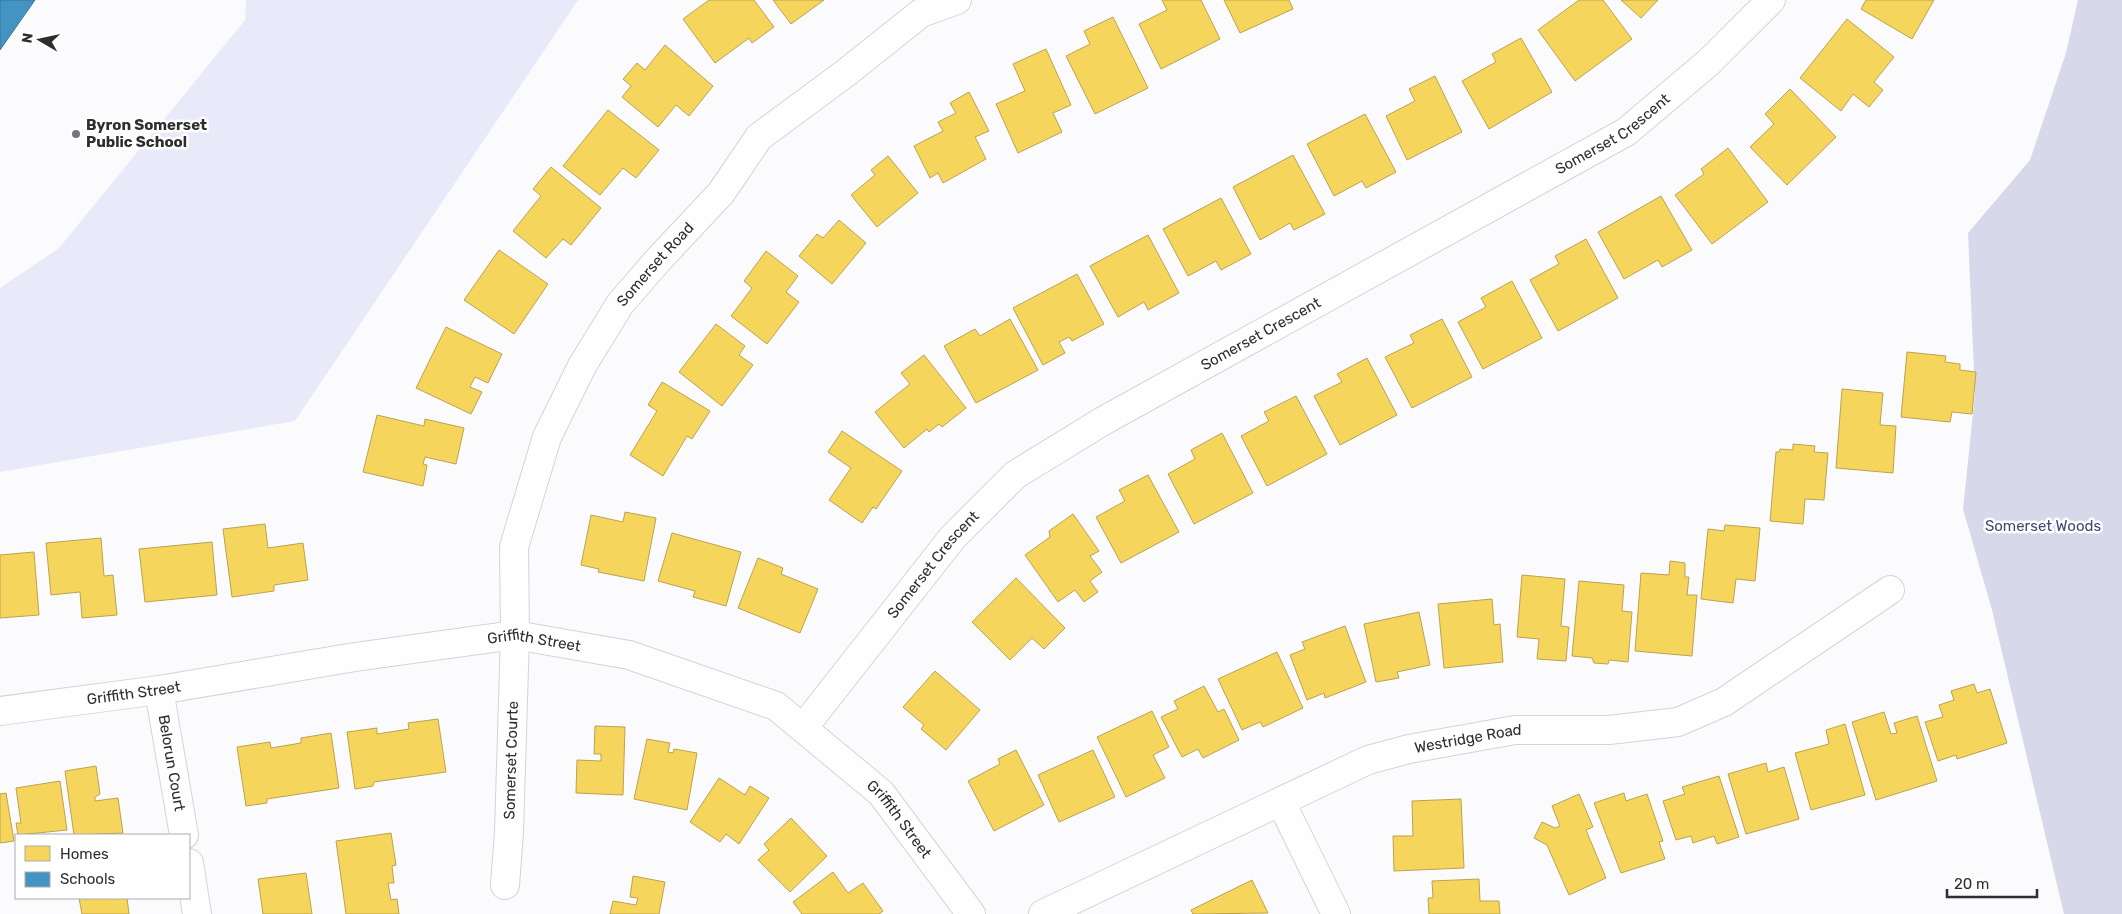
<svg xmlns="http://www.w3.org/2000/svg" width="2122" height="914" font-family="Rubik,sans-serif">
<rect width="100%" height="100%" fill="#fbfbfe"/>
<path fill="#e8eafa" d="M 246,0 L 578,0 L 295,421 L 0,472 L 0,288 L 59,248 L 245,20 Z"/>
<path fill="#d7d9eb" d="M 2078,0 L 2122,0 L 2122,914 L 2064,914 L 1992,610 L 1963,509 L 1975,394 L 1968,233 L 2030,160 L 2066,53 Z"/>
<path fill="#f6d55c" stroke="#baa34f" d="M 709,0 L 754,0 L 774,27 L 752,43 L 749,38 L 715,63 L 683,19 Z
M 773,0 L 824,0 L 791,24 Z
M 1162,0 L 1201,0 L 1220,39 L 1161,69 L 1139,24 L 1167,10 Z
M 1224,0 L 1289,0 L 1293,9 L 1240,33 Z
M 1579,0 L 1603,0 L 1632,39 L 1575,81 L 1538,30 Z
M 1621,0 L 1658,0 L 1641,18 Z
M 1866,0 L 1934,0 L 1912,39 L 1861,9 Z
M 1113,17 L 1148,88 L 1095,114 L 1066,56 L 1090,44 L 1084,31 Z
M 1847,19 L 1894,57 L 1874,82 L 1883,90 L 1869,107 L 1853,94 L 1841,111 L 1800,78 Z
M 1521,38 L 1552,92 L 1489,129 L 1462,81 L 1496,62 L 1492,54 Z
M 665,45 L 713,86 L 689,116 L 676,105 L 658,127 L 622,97 L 631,86 L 623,79 L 637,63 L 645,70 Z
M 1046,49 L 1071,105 L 1053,113 L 1062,132 L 1018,153 L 996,104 L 1025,91 L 1013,64 Z
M 1435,76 L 1462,132 L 1407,160 L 1386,116 L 1415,101 L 1409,89 Z
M 1790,89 L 1836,137 L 1787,185 L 1750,147 L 1774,124 L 1765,114 Z
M 969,92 L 989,131 L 975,137 L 986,159 L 943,183 L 938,173 L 930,178 L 914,146 L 943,131 L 938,122 L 956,113 L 950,103 Z
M 608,110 L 659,150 L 636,178 L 623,168 L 600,195 L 563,166 Z
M 1365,114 L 1396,172 L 1366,188 L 1362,181 L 1334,196 L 1307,144 Z
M 1728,148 L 1768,202 L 1712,244 L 1675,195 L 1704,174 L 1701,169 Z
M 1293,155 L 1325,214 L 1294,230 L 1290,223 L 1260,240 L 1233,187 Z
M 888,156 L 918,193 L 877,227 L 851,195 L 875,175 L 871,170 Z
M 551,167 L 601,208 L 571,245 L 563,239 L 546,258 L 513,231 L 541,196 L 533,189 Z
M 1661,196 L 1692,250 L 1662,267 L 1658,260 L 1624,279 L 1598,232 Z
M 1221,198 L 1251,254 L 1221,270 L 1216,261 L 1188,276 L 1163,229 Z
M 839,220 L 866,243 L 832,284 L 799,256 L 817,234 L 823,238 Z
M 1148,235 L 1179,293 L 1148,310 L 1144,302 L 1118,317 L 1090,266 Z
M 1586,239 L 1618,298 L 1558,331 L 1530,280 L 1559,264 L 1555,256 Z
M 499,250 L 548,284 L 514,334 L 464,300 Z
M 766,251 L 798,276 L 786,292 L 799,302 L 767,344 L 731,316 L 752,288 L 744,281 Z
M 1077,274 L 1104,324 L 1072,341 L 1069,337 L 1059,342 L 1065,353 L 1043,365 L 1013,308 Z
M 1512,281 L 1542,338 L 1483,369 L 1458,322 L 1486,307 L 1481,298 Z
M 1010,319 L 1038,370 L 976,403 L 944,346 L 975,329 L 980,336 Z
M 1442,319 L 1472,377 L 1412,408 L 1385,357 L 1414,343 L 1410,335 Z
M 716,324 L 745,346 L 739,355 L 753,365 L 722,406 L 679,372 Z
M 446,327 L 502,354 L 488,383 L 475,377 L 470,387 L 482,392 L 471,414 L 416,388 Z
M 1907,352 L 1946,356 L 1945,362 L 1960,364 L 1960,370 L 1976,372 L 1972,414 L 1952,412 L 1950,422 L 1901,417 Z
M 924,355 L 966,408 L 942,427 L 939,424 L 929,432 L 927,429 L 904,448 L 875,412 L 910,384 L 901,373 Z
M 1367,358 L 1397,415 L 1340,445 L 1314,396 L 1342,382 L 1337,374 Z
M 662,382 L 710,411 L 692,439 L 687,436 L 663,476 L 630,455 L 657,411 L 648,405 Z
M 1842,389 L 1883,393 L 1880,425 L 1896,426 L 1893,473 L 1836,468 Z
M 1296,396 L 1327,454 L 1267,486 L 1241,436 L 1269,421 L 1264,412 Z
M 377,415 L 424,426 L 425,419 L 464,428 L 456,464 L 425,457 L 423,464 L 427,465 L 423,486 L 363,472 Z
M 842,431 L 902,471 L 876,509 L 873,507 L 862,523 L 829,500 L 851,468 L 828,452 Z
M 1222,433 L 1253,493 L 1194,524 L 1168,474 L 1195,459 L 1191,450 Z
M 1793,444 L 1815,446 L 1814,452 L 1828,453 L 1824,500 L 1805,499 L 1803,524 L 1770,521 L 1776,452 L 1779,452 L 1780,449 L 1793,450 Z
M 1148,475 L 1179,532 L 1121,563 L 1096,517 L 1125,501 L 1119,490 Z
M 625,512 L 656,518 L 644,581 L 598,572 L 599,569 L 581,565 L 591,515 L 623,522 Z
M 1073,514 L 1099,551 L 1090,556 L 1102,572 L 1090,581 L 1098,592 L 1084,602 L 1075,590 L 1058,602 L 1025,555 L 1050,537 L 1049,531 Z
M 265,524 L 268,548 L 303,543 L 308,580 L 274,585 L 274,591 L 232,597 L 223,529 Z
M 1725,525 L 1760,528 L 1755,581 L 1736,579 L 1733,603 L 1701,599 L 1708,529 L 1724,531 Z
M 672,533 L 741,552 L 726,606 L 693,597 L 695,591 L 658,581 Z
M 101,538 L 104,576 L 113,575 L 117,615 L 82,618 L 80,592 L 51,595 L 46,543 Z
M 212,542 L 217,595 L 145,602 L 139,549 Z
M 34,552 L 39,615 L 0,618 L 0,555 Z
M 758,558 L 783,568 L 781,574 L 818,589 L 800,633 L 738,608 Z
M 1670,561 L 1685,563 L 1685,577 L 1689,577 L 1687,595 L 1697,595 L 1692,656 L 1635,651 L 1641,573 L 1669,575 Z
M 1522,575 L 1565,579 L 1561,626 L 1569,627 L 1566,661 L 1537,659 L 1539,639 L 1517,637 Z
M 1016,578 L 1065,628 L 1044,649 L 1032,638 L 1010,660 L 972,622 Z
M 1579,581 L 1624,585 L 1622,611 L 1632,612 L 1628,662 L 1609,660 L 1608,664 L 1594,663 L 1592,658 L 1572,656 Z
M 1492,599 L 1494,625 L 1500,624 L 1503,662 L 1444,668 L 1438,604 Z
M 1419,612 L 1430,665 L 1397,672 L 1399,678 L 1376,682 L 1364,624 Z
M 1345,626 L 1366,682 L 1325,698 L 1324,693 L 1307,700 L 1290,655 L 1305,649 L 1302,642 Z
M 1277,652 L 1303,708 L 1263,727 L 1260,722 L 1242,730 L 1218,679 Z
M 935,671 L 980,710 L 946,750 L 921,729 L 924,725 L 903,707 Z
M 1974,684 L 1977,693 L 1990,689 L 2007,743 L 1957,759 L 1956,755 L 1938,761 L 1925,722 L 1943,717 L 1939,705 L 1954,700 L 1951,691 Z
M 1204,686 L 1218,712 L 1224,709 L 1239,740 L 1203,758 L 1198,749 L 1182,757 L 1161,717 L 1178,709 L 1174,701 Z
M 1152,711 L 1169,747 L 1153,755 L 1165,778 L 1126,797 L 1097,737 Z
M 1884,712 L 1891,734 L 1897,733 L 1894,723 L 1917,716 L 1937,781 L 1876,800 L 1852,722 Z
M 438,719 L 446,772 L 374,782 L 373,786 L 355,789 L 347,732 L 377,728 L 377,734 L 409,729 L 408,723 Z
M 1845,724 L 1865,795 L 1811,810 L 1795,753 L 1829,744 L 1826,730 Z
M 595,726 L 625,727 L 623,795 L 576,793 L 577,760 L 601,761 L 601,754 L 594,754 Z
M 331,733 L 339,788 L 267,799 L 267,803 L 246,806 L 237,747 L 270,742 L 271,748 L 301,743 L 301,738 Z
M 647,739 L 670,743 L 668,752 L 673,753 L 674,749 L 697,753 L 687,810 L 634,799 Z
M 1016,750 L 1044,805 L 994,831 L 968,781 L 1000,764 L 998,759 Z
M 1093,750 L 1115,797 L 1059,822 L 1038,775 Z
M 1766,763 L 1768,772 L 1784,767 L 1799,819 L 1746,834 L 1728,774 Z
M 96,766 L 100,794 L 95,797 L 95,801 L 118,798 L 123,833 L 74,835 L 65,771 Z
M 1719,776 L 1739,837 L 1717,844 L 1714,836 L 1693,843 L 1691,836 L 1676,840 L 1663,801 L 1685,794 L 1682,787 Z
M 719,778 L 745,795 L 750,786 L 769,798 L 739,844 L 726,834 L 720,842 L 690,822 Z
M 60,781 L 67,830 L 18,835 L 16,823 L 21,823 L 16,788 Z
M 6,793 L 14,841 L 0,843 L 0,794 Z
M 1624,793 L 1626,801 L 1647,794 L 1663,841 L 1659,842 L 1665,859 L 1621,873 L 1594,803 Z
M 1579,794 L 1593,827 L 1586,830 L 1606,878 L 1569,895 L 1547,845 L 1534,838 L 1542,822 L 1555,828 L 1560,826 L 1552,806 Z
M 1461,799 L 1464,868 L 1394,871 L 1393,836 L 1413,836 L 1412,801 Z
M 791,818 L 827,856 L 790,892 L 758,860 L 769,850 L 764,844 Z
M 391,833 L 396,865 L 392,866 L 394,883 L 388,883 L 391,900 L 397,899 L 399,914 L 346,914 L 336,841 Z
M 833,872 L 848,893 L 863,883 L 883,911 L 879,914 L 802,914 L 793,902 Z
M 306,873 L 312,914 L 263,914 L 258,879 Z
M 633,876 L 665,882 L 659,914 L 610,914 L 613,901 L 636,905 L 638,898 L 630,897 Z
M 1479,879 L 1480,901 L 1499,901 L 1500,914 L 1429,914 L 1428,898 L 1433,898 L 1432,881 Z
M 1252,880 L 1268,913 L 1193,914 L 1191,910 Z
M 79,898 L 127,898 L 129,914 L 82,914 Z"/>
<path fill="#4393c3" stroke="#3d7597" d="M 0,0 L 35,0 L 0,50 Z"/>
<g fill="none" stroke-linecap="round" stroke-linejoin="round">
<defs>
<g id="minor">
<path id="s1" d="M 159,690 L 184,835"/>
<path id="s2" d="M 0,711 L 159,690 L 355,657 L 515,635 L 629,655 L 776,706 L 881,793 L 971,914"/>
<path id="s3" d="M 803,728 L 953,537 L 1015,475 L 1103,421 L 1626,132 L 1709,62 L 1771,0"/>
<path d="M 1281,802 L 1336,914"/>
<path d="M 189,863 L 197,914"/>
<path id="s4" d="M 505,885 L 509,832 L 515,635 L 514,547 L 547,437 L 582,366 L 620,304 L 659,259 L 721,193 L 759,137 L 847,72 L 921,13 L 957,0"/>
<path id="s5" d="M 1043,914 L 1368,760 L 1409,749 L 1515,730 L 1609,730 L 1678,722 L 1724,702 L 1890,590"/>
</g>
</defs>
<use href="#minor" stroke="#d4d4d7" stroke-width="30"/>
<use href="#minor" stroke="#fefeff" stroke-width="28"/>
</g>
<circle fill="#767678" stroke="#fff" stroke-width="2" cx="76" cy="134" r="5"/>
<g text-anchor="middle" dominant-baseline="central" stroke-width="5" stroke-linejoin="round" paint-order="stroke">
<g font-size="15" font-weight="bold" fill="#2e2e30" stroke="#fff" text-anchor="start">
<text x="86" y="125">Byron Somerset<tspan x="86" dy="17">Public School</tspan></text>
</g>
<g font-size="15" fill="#2e2e30" stroke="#fff">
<text stroke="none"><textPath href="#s3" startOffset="1019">Somerset Crescent</textPath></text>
<text stroke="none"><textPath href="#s4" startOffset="658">Somerset Road</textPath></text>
<text stroke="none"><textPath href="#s3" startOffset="614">Somerset Crescent</textPath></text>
<text stroke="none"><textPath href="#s3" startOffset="209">Somerset Crescent</textPath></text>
<text stroke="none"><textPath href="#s2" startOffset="540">Griffith Street</textPath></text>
<text stroke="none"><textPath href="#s2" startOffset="135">Griffith Street</textPath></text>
<text stroke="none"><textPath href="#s5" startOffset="462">Westridge Road</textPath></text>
<text stroke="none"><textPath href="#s4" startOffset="125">Somerset Courte</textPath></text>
<text stroke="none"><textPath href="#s1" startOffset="74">Belorun Court</textPath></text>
<text stroke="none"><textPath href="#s2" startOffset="960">Griffith Street</textPath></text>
</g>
<g font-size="15" fill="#444874" stroke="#fff">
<text x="2043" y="526">Somerset Woods</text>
</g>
</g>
<rect x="15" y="834" width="175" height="65" fill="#ffffff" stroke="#ababac"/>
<rect x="25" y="846" width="25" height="15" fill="#f6d55c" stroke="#ababac"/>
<text x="60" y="859" font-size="15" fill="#2e2e30">Homes</text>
<rect x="25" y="872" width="25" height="15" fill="#4393c3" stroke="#ababac"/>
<text x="60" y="884" font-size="15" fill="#2e2e30">Schools</text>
<g transform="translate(40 40) rotate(279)" stroke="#ffffff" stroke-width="4" paint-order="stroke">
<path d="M0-4L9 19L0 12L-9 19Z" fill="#2e2e30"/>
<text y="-8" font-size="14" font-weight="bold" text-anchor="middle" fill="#2e2e30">N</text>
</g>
<path d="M1947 889v8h90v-8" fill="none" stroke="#2e2e30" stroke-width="2.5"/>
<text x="1954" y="889" font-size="15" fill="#2e2e30" stroke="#ffffff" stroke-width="4" paint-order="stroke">20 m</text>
</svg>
